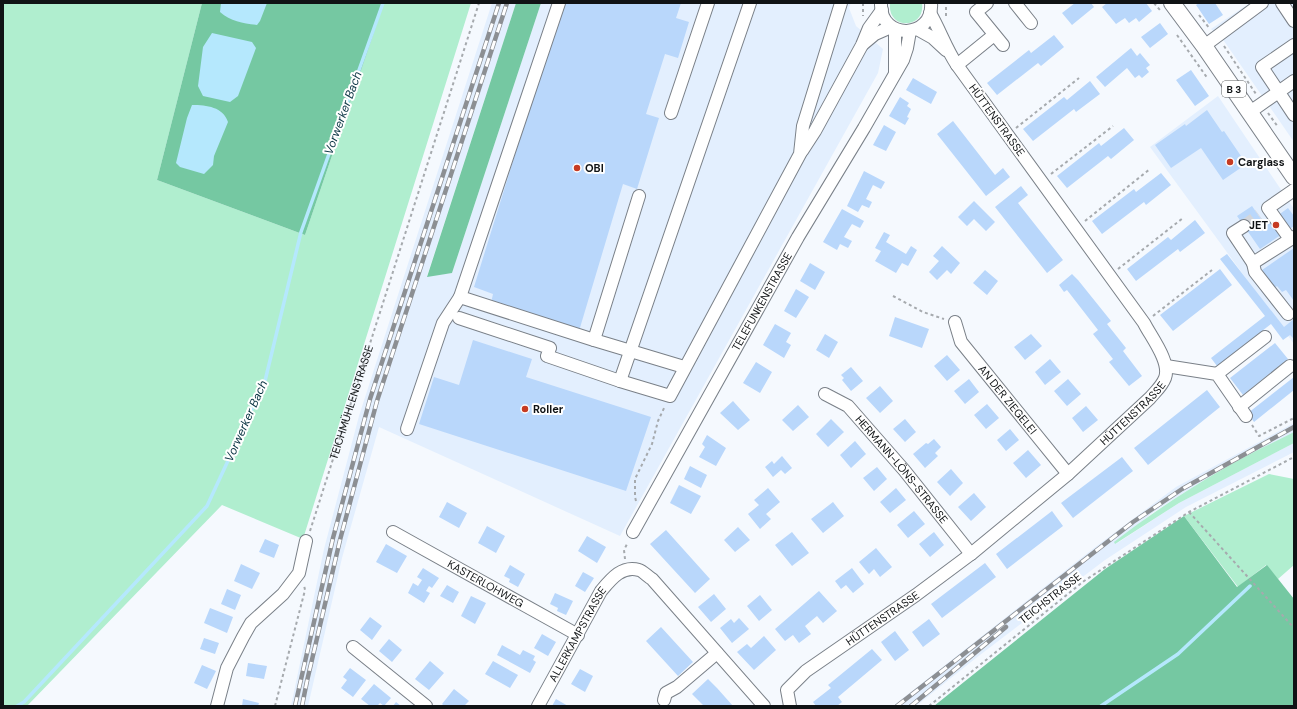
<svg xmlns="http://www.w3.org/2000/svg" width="1297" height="709" font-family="'DM Sans',sans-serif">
<rect width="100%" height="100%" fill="#f5f9fe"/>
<path fill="#e3effe" d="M 492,3 L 516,3 L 427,276 L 452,273 L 541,3 L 851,3 L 849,8 L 856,26 L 883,49 L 878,73 L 620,536 L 379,427 L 342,558 L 308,706 L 291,706 L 324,549 L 359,416 Z
M 1250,3 L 1294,3 L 1294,142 L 1224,41 L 1211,29 Z
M 1218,96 L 1294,209 L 1294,344 L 1150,147 Z
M 1294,423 L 1294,432 L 1224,468 L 1182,494 L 1152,513 L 1116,544 L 1179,503 L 1294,443 L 1294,452 L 1186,507 L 1105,560 L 976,658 L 916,706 L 893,706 L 1094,548 L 1176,487 Z"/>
<path fill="#b0eecf" d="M 3,3 L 202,3 L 157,180 L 305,235 L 384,3 L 471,3 L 303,539 L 222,505 L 27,706 L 3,706 Z
M 890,3 L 922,3 C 926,29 887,31 890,3 Z
M 1294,432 L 1294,443 L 1179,503 L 1115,544 L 1114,542 C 1149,515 1185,491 1223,469 C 1246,455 1271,444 1294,432 Z
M 1269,474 L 1294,479 L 1294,565 L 1278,579 L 1266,565 L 1238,587 L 1184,516 Z"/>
<path fill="#75c8a2" d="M 202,3 L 384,3 L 305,235 L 157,180 Z
M 516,3 L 541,3 L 452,273 L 427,277 Z
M 1184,516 L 1237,587 L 1267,565 L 1294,599 L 1294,706 L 934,706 L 1105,569 Z"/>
<path fill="#b5e8fd" d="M 221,3 L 267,3 L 260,21 L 257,25 C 243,23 231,22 220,12 Z
M 212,33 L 252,42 L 256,48 L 238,96 L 230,102 L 203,96 L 198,86 L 203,47 Z
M 192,105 C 207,105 223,107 228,122 L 214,156 L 213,165 L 204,174 L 180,167 L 176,163 L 187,118 Z"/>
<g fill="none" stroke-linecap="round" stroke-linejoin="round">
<path stroke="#b5e8fd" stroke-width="3.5" d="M 17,706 L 24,702 L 207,506 L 265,381 L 301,232 L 383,3
M 1101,706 L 1178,654 L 1250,586"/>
</g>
<path fill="#b9d7fb" d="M 562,3 L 681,3 L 676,18 L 689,22 L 678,58 L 665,54 L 646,114 L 659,118 L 637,189 L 623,184 L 579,331 L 491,303 L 493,294 L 474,287 Z
M 1075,3 L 1091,3 L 1094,7 L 1072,25 L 1062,13 Z
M 1107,3 L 1146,3 L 1152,11 L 1139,22 L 1136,18 L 1129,23 L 1125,18 L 1116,24 L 1102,7 Z
M 1199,3 L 1215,3 L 1223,15 L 1209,24 L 1196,5 Z
M 1160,23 L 1168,34 L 1150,48 L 1141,37 Z
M 1054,35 L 1064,47 L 1041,66 L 1038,63 L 997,95 L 987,83 L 1029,50 L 1031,53 Z
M 1131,48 L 1137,56 L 1140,53 L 1150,65 L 1146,68 L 1149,72 L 1142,78 L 1139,75 L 1135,78 L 1127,68 L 1105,87 L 1096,77 Z
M 1191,70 L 1209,96 L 1195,106 L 1176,80 Z
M 913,78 L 937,92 L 931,104 L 906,90 Z
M 1090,81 L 1100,94 L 1076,112 L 1074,109 L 1033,141 L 1023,129 L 1064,97 L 1067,100 Z
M 900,97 L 909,103 L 907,106 L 911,109 L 907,117 L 909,118 L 905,125 L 889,116 Z
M 1207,110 L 1222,132 L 1224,131 L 1243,159 L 1242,167 L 1223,180 L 1201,148 L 1171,168 L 1155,145 L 1185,124 L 1186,126 Z
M 953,121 L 995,175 L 1003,168 L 1010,177 L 986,196 L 937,134 Z
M 884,125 L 896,132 L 886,151 L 873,145 Z
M 1124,128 L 1134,140 L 1111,159 L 1108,156 L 1067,188 L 1057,176 L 1099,143 L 1101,146 Z
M 864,171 L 885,182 L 881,189 L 873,185 L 866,199 L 872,202 L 869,208 L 862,205 L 858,212 L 847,206 Z
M 1161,173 L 1171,185 L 1146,205 L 1144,202 L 1102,234 L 1092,221 L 1134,189 L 1136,192 Z
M 1021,186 L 1028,195 L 1018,203 L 1063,260 L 1047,273 L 995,207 Z
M 974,201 L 995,222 L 986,231 L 974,219 L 967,226 L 958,217 Z
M 1252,206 L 1265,225 L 1288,208 L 1294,216 L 1294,226 L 1260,249 L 1237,216 Z
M 842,209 L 864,221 L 860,228 L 852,224 L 844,237 L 852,241 L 848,248 L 840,244 L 837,250 L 823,242 Z
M 1195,220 L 1205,233 L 1180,252 L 1178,249 L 1136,281 L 1127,269 L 1168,237 L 1171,240 Z
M 884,232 L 890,235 L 886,242 L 906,254 L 911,246 L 917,250 L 908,266 L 902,263 L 896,273 L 875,261 L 881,251 L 875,248 Z
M 942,246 L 960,263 L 951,274 L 947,270 L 937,280 L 929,272 L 939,261 L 933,256 Z
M 1294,248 L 1294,301 L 1286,290 L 1282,292 L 1277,286 L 1274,288 L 1262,270 Z
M 1227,254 L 1284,327 L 1294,319 L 1294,339 L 1290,335 L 1283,340 L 1271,324 L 1217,366 L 1211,358 L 1265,316 L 1220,259 Z
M 810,263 L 825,272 L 815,290 L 800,281 Z
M 1220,269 L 1232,285 L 1173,331 L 1160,315 Z
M 985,270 L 998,281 L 987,295 L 973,283 Z
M 1072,274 L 1078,280 L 1111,321 L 1107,324 L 1126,348 L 1123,351 L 1142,376 L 1129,386 L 1109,362 L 1113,359 L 1093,334 L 1098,330 L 1067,290 L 1064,292 L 1059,285 Z
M 796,289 L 809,297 L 796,318 L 784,311 Z
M 895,317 L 929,329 L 922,348 L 889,336 Z
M 775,324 L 791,333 L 786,342 L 791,345 L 784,358 L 763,345 Z
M 825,334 L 838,342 L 829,358 L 816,350 Z
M 1031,334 L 1042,346 L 1025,360 L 1014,347 Z
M 473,340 L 532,359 L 526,377 L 651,417 L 626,491 L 419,424 L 434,377 L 459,385 Z
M 1275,343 L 1288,359 L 1243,395 L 1230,378 Z
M 947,355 L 960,370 L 947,381 L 934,366 Z
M 1050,359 L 1061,372 L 1045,385 L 1035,372 Z
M 756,362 L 772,372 L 760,393 L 743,383 Z
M 851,367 L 863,381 L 851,391 L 842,380 L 844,378 L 841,375 Z
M 1294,377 L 1294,390 L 1254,422 L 1248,413 Z
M 969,379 L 979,392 L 965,404 L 954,391 Z
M 1068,379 L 1081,394 L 1067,406 L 1054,391 Z
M 880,386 L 893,401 L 880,413 L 866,398 Z
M 1207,390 L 1220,407 L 1148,465 L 1134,448 Z
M 733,401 L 750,420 L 738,430 L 720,413 Z
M 987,404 L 999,418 L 986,429 L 974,415 Z
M 798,405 L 809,417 L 793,431 L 782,420 Z
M 1086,406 L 1098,420 L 1083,432 L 1072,418 Z
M 831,419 L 844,432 L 828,447 L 816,434 Z
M 905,419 L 916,432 L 905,442 L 893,429 Z
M 1010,429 L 1019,440 L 1006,451 L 997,440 Z
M 707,435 L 726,448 L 716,466 L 699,457 L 705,447 L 702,444 Z
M 934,439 L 941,447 L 935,453 L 938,456 L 925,468 L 913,454 L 926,443 L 928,444 Z
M 855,441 L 866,454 L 851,468 L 840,455 Z
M 1028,450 L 1041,465 L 1026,478 L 1013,463 Z
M 782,456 L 792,468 L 785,474 L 781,470 L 773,477 L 765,467 L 772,461 L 774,464 Z
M 1122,457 L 1133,471 L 1073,518 L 1061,503 Z
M 690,466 L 707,475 L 701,488 L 684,479 Z
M 877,467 L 887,479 L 874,491 L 863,478 Z
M 951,469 L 963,483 L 950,496 L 937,482 Z
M 679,485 L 701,496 L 691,514 L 670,503 Z
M 768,488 L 780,502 L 766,514 L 771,519 L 760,529 L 748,514 L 759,505 L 754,500 Z
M 896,488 L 906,500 L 890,513 L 880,502 Z
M 974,493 L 986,507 L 971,521 L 958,507 Z
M 447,502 L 467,513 L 459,528 L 439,517 Z
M 833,502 L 844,516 L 823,533 L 811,519 Z
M 914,511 L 925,524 L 908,538 L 897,525 Z
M 1052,511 L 1063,526 L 1007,569 L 996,554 Z
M 487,526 L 505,536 L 496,553 L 478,543 Z
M 738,527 L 750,540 L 735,552 L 724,540 Z
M 666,530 L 710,579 L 695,593 L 650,544 Z
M 792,532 L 809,553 L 792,566 L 775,545 Z
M 934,532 L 944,545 L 930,557 L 919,544 Z
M 587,536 L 606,547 L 597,563 L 578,551 Z
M 265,539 L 279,545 L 274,558 L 259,552 Z
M 386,544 L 407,556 L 397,573 L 376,562 Z
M 876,548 L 892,567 L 880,577 L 874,569 L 869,574 L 859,562 Z
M 985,563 L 996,577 L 942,618 L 931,604 Z
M 241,564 L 260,573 L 252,589 L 234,581 Z
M 510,565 L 525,574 L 518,587 L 509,582 L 510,579 L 504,576 Z
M 423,568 L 439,578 L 432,588 L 429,586 L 426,591 L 430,593 L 424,603 L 408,593 L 413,583 L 418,586 L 422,580 L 417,577 Z
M 852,568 L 864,584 L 853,593 L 846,585 L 841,589 L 835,581 Z
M 583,572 L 594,578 L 585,592 L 575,586 Z
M 447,585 L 459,592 L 453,603 L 440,596 Z
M 227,589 L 241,595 L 235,610 L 221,604 Z
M 819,591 L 837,611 L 823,623 L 817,616 L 805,626 L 811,634 L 799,643 L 793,635 L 785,641 L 775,629 Z
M 555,593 L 573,601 L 566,615 L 557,611 L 558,608 L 550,604 Z
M 714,594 L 726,609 L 711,622 L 698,607 Z
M 760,595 L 772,610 L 759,621 L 747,606 Z
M 471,596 L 486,603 L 475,624 L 461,616 Z
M 210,608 L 233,617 L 227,633 L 204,623 Z
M 370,617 L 382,626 L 372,640 L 360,630 Z
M 739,618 L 749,629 L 732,643 L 720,628 L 731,619 L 734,623 Z
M 929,619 L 940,634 L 923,647 L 912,632 Z
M 661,627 L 693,662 L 678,676 L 646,641 Z
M 895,631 L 909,650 L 895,661 L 881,642 Z
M 542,634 L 556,642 L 548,656 L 534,648 Z
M 764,636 L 776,650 L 754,670 L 737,652 L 747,644 L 751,648 Z
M 204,638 L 219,643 L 215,654 L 200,649 Z
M 389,639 L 402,650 L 392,662 L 379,651 Z
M 502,645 L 520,655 L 523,650 L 535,656 L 533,660 L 536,662 L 530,673 L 497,655 Z
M 872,649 L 882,660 L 838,697 L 842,702 L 837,706 L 816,706 L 813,702 L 831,688 L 828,685 Z
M 430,661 L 444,673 L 429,690 L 415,679 Z
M 493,661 L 518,675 L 510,688 L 485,674 Z
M 248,663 L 267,666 L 264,679 L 246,676 Z
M 202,665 L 216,671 L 207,689 L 194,683 Z
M 350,668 L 366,680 L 353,697 L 341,688 L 347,680 L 343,677 Z
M 580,669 L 593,676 L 585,692 L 571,684 Z
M 708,679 L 717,688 L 733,706 L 704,706 L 692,694 Z
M 374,684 L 391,698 L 384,706 L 380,703 L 377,706 L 370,706 L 361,699 Z
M 454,689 L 469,701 L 464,706 L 444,706 L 442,704 Z
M 243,699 L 259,703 L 258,706 L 242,706 Z
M 556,699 L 568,706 L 552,706 Z
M 396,702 L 401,706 L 393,706 Z"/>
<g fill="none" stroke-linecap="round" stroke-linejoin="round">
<path stroke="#d3d6db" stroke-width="12" stroke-dasharray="12 6" stroke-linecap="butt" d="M 1244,226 L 1259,215"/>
<defs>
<g id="minor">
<path d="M 559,3 L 460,297 L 594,340"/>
<path d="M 987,3 L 976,12 L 1003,45"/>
<path d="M 1015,3 L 1031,23"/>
<path d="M 1282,3 L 1294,21"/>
<path d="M 881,4 C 880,41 934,39 931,3"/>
<path d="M 917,29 L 933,38 L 946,50"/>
<path d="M 863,44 L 875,34 L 891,27"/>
<path d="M 1294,45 L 1262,67 L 1294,115"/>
<path d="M 1204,46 L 1262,3"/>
<path d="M 957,65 L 994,35"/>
<path d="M 895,72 L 895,29"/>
<path d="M 1250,112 L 1294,81"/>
<path d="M 671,113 L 708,3"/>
<path d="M 802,151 L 815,131 L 862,45 L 869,28 L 882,10"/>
<path d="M 639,196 L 594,340 L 684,367"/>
<path d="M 1244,226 L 1233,233 L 1253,263 L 1294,237"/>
<path d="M 1290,239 L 1268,208 L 1294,190"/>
<path d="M 1253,263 L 1255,272 L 1288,314"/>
<path d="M 459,318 L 550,348 L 547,356 L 620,381 L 670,396 L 800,154 L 803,126 L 841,3"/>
<path id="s2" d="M 955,322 L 961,342 L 1068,474"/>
<path d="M 1166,366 L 1217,374 L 1246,416"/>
<path d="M 1217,374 L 1265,337"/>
<path d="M 620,381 L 750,3"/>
<path id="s3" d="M 825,394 L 848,406 L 904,470 L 971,554"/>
<path d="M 1239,407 L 1290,366"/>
<path d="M 407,429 L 443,323 L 460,297"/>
<path id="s4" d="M 393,532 L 578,635"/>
<path id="s5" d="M 633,532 L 798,237 L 864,128 L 903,60 L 907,48 L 910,31"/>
<path d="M 353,647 L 426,706"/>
<path d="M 664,700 L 666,693 L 677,687 L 717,653"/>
<path d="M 217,706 L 227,668 L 243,637 L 251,623 L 283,594 L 299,573 L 306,541"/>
<path id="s6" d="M 538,706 L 601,591 C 611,579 622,565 639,570 C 643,571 648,577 652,579 L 764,706"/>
<path id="s7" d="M 790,706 L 787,690 L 806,671 L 916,595 L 971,554 L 1068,474 L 1150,398 C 1155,392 1162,386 1165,378 C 1171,362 1151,337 1144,323 L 957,65 C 946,49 940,30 930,13"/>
</g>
<path id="major" d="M 1172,3 L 1204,46 L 1294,177"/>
</defs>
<use href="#minor" stroke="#7a8088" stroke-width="14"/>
<use href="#major" stroke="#7a8088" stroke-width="18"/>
<g stroke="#a6aaae" stroke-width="2" stroke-dasharray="3 3" stroke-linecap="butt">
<path d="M 863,3 L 863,16"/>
<path d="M 1154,3 L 1160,10"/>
<path d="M 1199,15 L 1210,29"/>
<path d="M 946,16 L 946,3"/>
<path d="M 1177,35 L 1208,79"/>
<path d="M 1224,46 L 1256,94"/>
<path d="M 1268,113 L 1278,127"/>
<path d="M 1016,128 L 1079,78"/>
<path d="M 1051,174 L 1113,126"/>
<path d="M 1085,221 L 1150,169"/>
<path d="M 1118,269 L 1183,218"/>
<path d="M 893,296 L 923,312 L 944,319"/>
<path d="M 1153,316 L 1212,270"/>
<path d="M 1252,425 L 1259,436 L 1294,418"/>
<path d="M 636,501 L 635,497 L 635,479 L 652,444 L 658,421 L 665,406"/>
<path d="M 1189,512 L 1294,628"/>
<path id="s1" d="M 310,531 L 479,3"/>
<path d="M 625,559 L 624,550 L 628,542"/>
<path d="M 275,706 L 305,590 L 304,585"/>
<path d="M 929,706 L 1084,581 L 1189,512 L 1294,457"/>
</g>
<use href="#minor" stroke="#fff" stroke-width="12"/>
<use href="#major" stroke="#fff" stroke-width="16"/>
<defs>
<path id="rail" d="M 295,706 L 333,538 L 370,399 L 499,3
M 302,706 L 307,681 L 340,540 L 377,401 L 507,3
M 897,706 L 1133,522 L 1182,489 L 1294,427
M 911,706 L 1006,627"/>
</defs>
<use href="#rail" stroke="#8c8f93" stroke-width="4.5"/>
<use href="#rail" stroke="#fff" stroke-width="3" stroke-dasharray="9" stroke-linecap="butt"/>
</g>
<g fill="#c63b22" stroke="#fff" stroke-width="1.5">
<circle cx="1230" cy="162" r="4"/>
<circle cx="577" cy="168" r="4"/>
<circle cx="1276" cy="225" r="4"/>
<circle cx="525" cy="409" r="4"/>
</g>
<g text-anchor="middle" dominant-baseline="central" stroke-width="4" stroke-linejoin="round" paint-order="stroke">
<rect fill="#fff" stroke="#585a5b" stroke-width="1" x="1222" y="81" width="24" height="16" rx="3"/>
<g font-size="10" font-weight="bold" fill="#101315">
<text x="1234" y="89">B 3</text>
</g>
<g font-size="11" fill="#101315" stroke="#fff">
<text transform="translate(997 120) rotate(54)">HÜTTENSTRASSE</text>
<text stroke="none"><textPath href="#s5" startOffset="264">TELEFUNKENSTRASSE</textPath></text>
<text stroke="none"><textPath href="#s2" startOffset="95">AN DER ZIEGELEI</textPath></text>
<text stroke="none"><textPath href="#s1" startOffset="135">TEICHMÜHLENSTRASSE</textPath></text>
<text stroke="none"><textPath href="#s7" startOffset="460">HÜTTENSTRASSE</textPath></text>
<text stroke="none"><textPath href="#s3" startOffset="109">HERMANN-LÖNS-STRASSE</textPath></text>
<text stroke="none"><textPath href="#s4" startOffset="106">KASTERLOHWEG</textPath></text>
<text transform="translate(1050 598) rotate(-38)">TEICHSTRASSE</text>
<text stroke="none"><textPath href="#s7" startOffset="136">HÜTTENSTRASSE</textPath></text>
<text stroke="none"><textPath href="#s6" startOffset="82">ALLERKAMPSTRASSE</textPath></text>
</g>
<g font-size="11" font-weight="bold" fill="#101315" stroke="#fff" text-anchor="start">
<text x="1238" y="162">Carglass</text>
<text x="585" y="168">OBI</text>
<text x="1268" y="225" text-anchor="end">JET</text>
<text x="533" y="409">Roller</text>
</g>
<g font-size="12" font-style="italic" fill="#093342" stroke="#fff">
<text transform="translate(343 113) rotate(-70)">Vorwerker Bach</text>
<text transform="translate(246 421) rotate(-66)">Vorwerker Bach</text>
</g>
</g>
<rect width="1297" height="709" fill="none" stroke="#101315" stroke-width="8"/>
</svg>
